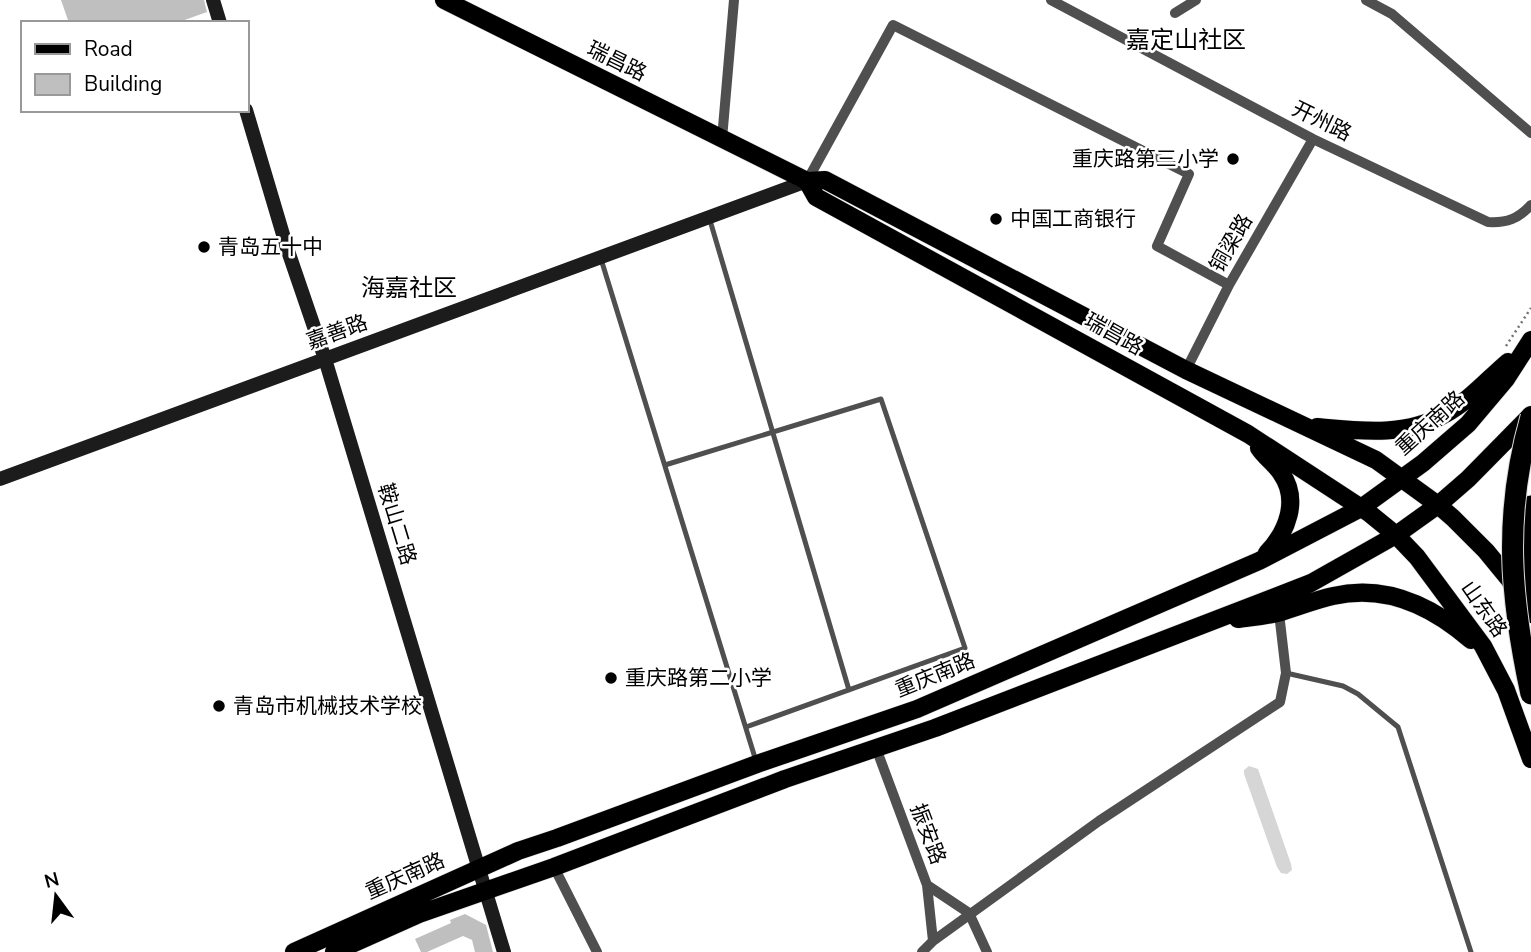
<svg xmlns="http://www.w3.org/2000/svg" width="1531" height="952" font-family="'Nunito Sans','Noto Sans SC',sans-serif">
<rect width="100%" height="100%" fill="#fff"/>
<path fill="#d6d6d6" d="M 1249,766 L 1258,769 L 1291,864 L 1292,870 L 1287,874 L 1281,873 L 1277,867 L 1244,774 L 1244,770 Z"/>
<path fill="#bfbfbf" d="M 61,0 L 204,0 L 207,12 L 176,23 L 69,23 Z
M 465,914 L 486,925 L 493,952 L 475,952 L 472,940 L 463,936 L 427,952 L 421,952 L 415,939 L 451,923 L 450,920 Z"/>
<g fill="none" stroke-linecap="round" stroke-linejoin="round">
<defs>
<path id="primary" d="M 444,0 L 807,181 L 825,180 L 1186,370 L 1376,460 L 1438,505 L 1453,518 L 1486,551 L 1509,579 L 1531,614
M 807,181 L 816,197 L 1248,434 L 1369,513 L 1396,535 L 1417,557 L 1483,646 L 1506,690 L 1531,759
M 1317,427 C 1360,431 1406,437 1445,414 C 1469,401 1488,379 1508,362
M 1259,448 C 1265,457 1275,464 1281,473 C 1300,500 1287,532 1267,553
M 1238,619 C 1252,617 1267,616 1281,612 C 1298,607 1315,600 1333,596 C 1385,584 1432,606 1471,640
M 294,952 L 518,851 L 557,838 L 757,764 L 917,709 L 1259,561 L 1361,508 L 1423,463 L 1468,424 L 1506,379 L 1531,340
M 334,952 L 419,914 L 554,867 L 785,779 L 935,728 L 1311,583 L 1396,535 L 1438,505 L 1468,479 L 1531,415"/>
<path id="highway" d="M 1531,506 L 1529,572 L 1531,587"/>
</defs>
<use href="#primary" stroke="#dbdbdb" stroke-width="19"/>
<use href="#highway" stroke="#dbdbdb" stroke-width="23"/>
<path stroke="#717171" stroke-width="2.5" stroke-dasharray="2 3.5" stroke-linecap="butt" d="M 1506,346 L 1531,308"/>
<path stroke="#4f4f4f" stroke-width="5" d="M 709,217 L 849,690
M 601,259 L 756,761
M 665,465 L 881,399 L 965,648 L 746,727
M 1286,673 L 1343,686 L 1358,694 L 1398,727 L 1471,952"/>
<path stroke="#4f4f4f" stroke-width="10" d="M 1051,0 L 1313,139 L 1488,222 C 1507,223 1518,219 1531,205
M 1366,0 L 1392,14 L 1531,133
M 1175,13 L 1196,0
M 722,139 L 734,0
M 807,181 L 893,25 L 1189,174 L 1157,246 L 1229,285
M 1186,370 L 1229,285 L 1313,139
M 876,748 L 927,885 L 969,913 L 987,952
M 554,867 L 597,952
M 933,941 L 1099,821 L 1280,702 L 1286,673 L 1279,613
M 922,952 L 933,941 L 927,885"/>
<path stroke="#1c1c1c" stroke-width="14" d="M 213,0 L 220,23
M 246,110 L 287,248 L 325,359 L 504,952
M 0,479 L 807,181"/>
<use href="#primary" stroke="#000" stroke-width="18"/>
<use href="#highway" stroke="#000" stroke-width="21"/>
<defs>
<path id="highway-bridge" d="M 1531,417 C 1503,515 1510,597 1531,694"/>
</defs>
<use href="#highway-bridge" stroke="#dbdbdb" stroke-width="23" stroke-linecap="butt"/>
<use href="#highway-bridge" stroke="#000" stroke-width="21"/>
</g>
<g fill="#000" stroke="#fff" stroke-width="2.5">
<circle cx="1233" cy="159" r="7"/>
<circle cx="996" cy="219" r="7"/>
<circle cx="204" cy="247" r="7"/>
<circle cx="611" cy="678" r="7"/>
<circle cx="219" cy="706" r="7"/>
</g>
<g text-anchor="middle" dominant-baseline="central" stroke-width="5" stroke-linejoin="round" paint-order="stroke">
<g font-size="21" fill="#000" stroke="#fff">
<text transform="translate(617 61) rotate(26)">瑞昌路</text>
<text transform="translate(1322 121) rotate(26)">开州路</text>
<text transform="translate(1231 243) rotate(-60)">铜梁路</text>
<text transform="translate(337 332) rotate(-20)">嘉善路</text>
<text transform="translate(1114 334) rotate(29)">瑞昌路</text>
<text transform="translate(1430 423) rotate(-42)">重庆南路</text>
<text transform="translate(397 524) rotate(73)">鞍山二路</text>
<text transform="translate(1484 609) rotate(55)">山东路</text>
<text transform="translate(935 675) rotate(-22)">重庆南路</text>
<text transform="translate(928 834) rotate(69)">振安路</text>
<text transform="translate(405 876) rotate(-24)">重庆南路</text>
</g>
<g font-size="21" fill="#000" stroke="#fff" text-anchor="start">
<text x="1219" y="159" text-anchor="end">重庆路第三小学</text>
<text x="1010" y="219">中国工商银行</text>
<text x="218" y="247">青岛五十中</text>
<text x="625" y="678">重庆路第二小学</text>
<text x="233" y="706">青岛市机械技术学校</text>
</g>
<g font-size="24" fill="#000" stroke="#fff">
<text x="1186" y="40">嘉定山社区</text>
<text x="409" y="288">海嘉社区</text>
</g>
</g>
<rect x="21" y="21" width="228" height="91" fill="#ffffff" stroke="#999999" stroke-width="2"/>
<rect x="35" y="44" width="35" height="10" fill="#000000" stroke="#999999" stroke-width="2"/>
<text x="84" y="56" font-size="21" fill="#000000">Road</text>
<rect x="35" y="74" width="35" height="21" fill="#bfbfbf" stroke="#999999" stroke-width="2"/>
<text x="84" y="91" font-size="21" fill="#000000">Building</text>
<g transform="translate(56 896) rotate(345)" stroke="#ffffff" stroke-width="5" paint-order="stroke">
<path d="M0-5L12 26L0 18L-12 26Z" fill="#000000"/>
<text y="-10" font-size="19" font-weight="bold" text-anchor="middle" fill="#000000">N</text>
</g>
</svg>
